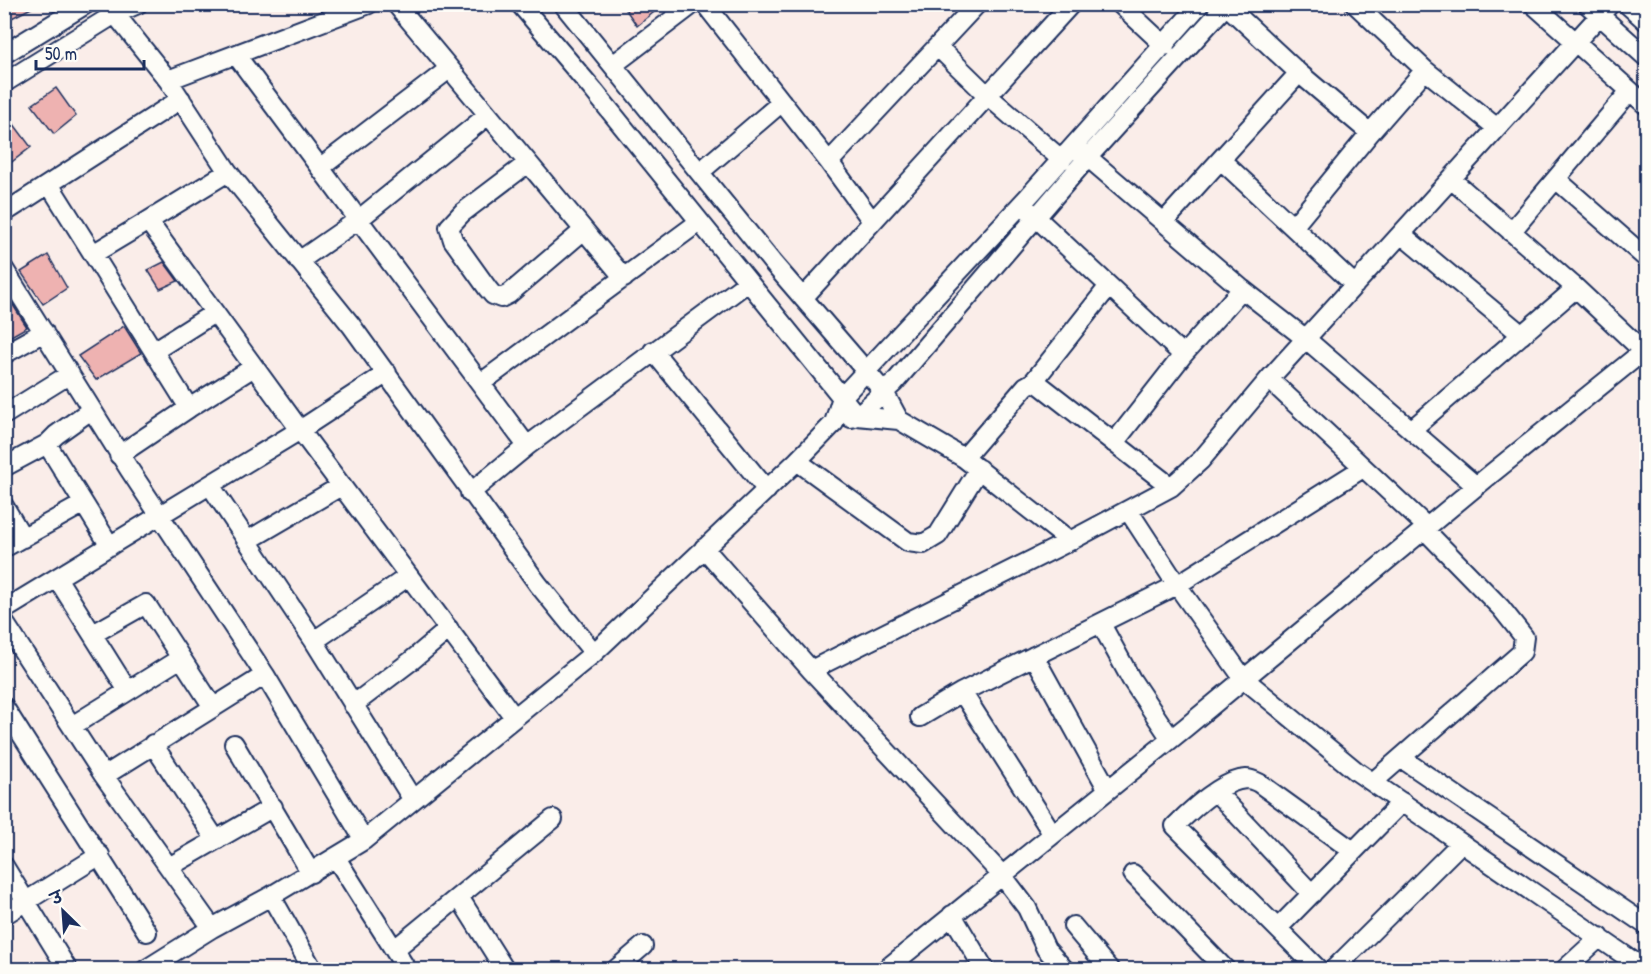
<svg xmlns="http://www.w3.org/2000/svg" width="1651" height="974" font-family="'Patrick Hand','Playpen Sans Deva',sans-serif">
<rect width="100%" height="100%" fill="#faede9"/>
<filter id="ink" filterUnits="userSpaceOnUse"><feTurbulence type="fractalNoise" baseFrequency=".0167" numOctaves="2"/><feDisplacementMap in="SourceGraphic" scale="12" xChannelSelector="R" yChannelSelector="G"/><feConvolveMatrix kernelMatrix="1 2 1 2 8 2 1 2 1" color-interpolation-filters="sRGB"/></filter>
<g filter="url(#ink)">
<path fill="#eeb2b1" stroke="#1b2f5e" stroke-width="1.5" d="M 4,4 L 39,4 L 4,22 Z
M 622,4 L 664,4 L 637,26 Z
M 56,88 L 76,116 L 54,134 L 32,105 Z
M 4,111 L 31,147 L 4,168 Z
M 48,255 L 67,288 L 43,304 L 21,272 Z
M 164,262 L 178,281 L 160,289 L 148,270 Z
M 4,291 L 27,327 L 4,340 Z
M 124,326 L 141,353 L 96,380 L 78,356 Z"/>
<g fill="none" stroke-linecap="round" stroke-linejoin="round">
<defs>
<path id="minor" d="M 107,4 L 168,80 L 228,172 L 351,325 L 538,584 L 594,653
M 396,4 L 624,278
M 520,4 L 594,91 L 857,416 L 899,420 L 884,392 L 772,262 L 563,4
M 705,4 L 829,162 L 872,221
M 1120,4 L 1165,46
M 1355,4 L 1425,70 L 1497,128
M 1533,4 L 1646,105
M 1587,4 L 1646,57
M 1627,4 L 1646,21
M 938,47 L 988,96 L 1062,160
M 4,54 L 86,4
M 236,55 L 527,446
M 613,65 L 693,4
M 168,80 L 369,4
M 4,83 L 115,14 L 138,4
M 1370,133 L 1425,70
M 1078,149 L 1242,289 L 1306,339 L 1476,486
M 1221,160 L 1355,285
M 829,162 L 977,4
M 528,163 L 462,213 L 449,227 L 453,240 L 488,289 L 493,295 L 501,298 L 509,294 L 584,230
M 321,167 L 449,69
M 228,172 L 148,221 L 300,430 L 514,717
M 700,172 L 782,102
M 1451,179 L 1576,288 L 1644,352
M 1556,179 L 1646,258
M 49,184 L 93,254 L 148,221
M 1027,209 L 1183,355
M 4,213 L 181,99
M 1164,222 L 1299,73 L 1226,5
M 1293,227 L 1370,133 L 1299,73
M 1511,232 L 1630,91
M 1401,234 L 1522,335
M 93,254 L 189,408 L 119,455
M 299,261 L 358,220 L 488,115
M 4,269 L 129,469 L 265,675 L 104,776 L 4,622
M 803,298 L 1071,4
M 154,351 L 214,313
M 653,351 L 767,490
M 4,354 L 44,332
M 1269,379 L 1427,527
M 1033,382 L 1109,286
M 481,383 L 699,222
M 189,408 L 254,367
M 4,415 L 70,374
M 851,418 L 857,416 L 894,383 L 1088,157 L 1227,4
M 899,420 L 964,458 L 1070,541
M 1411,430 L 1576,288
M 1114,443 L 1183,355 L 1242,289
M 47,444 L 110,546
M 964,458 L 1026,386 L 1033,382 L 1040,385 L 1171,487
M 797,461 L 908,542 L 923,544 L 938,535 L 979,469
M 4,467 L 47,444 L 56,435 L 91,410
M 210,485 L 314,641 L 413,800
M 470,493 L 527,446 L 748,282
M 4,506 L 23,538
M 1128,510 L 1177,585 L 1243,678 L 1356,771 L 1646,970
M 247,541 L 341,486
M 4,548 L 83,504
M 704,548 L 811,670 L 1002,875 L 1027,908 L 1046,949 L 1065,970
M 57,578 L 128,691
M 4,610 L 300,430 L 387,373
M 1101,624 L 1131,679 L 1171,739
M 93,634 L 146,604 L 213,707
M 314,641 L 409,576
M 1034,656 L 1108,790
M 811,670 L 1070,541 L 1171,487 L 1201,460 L 1269,379 L 1610,4
M 265,675 L 364,840
M 962,692 L 1052,833
M 353,705 L 411,661 L 449,629
M 4,707 L 147,932
M 920,717 L 962,692 L 1177,585 L 1363,468
M 72,726 L 181,658
M 153,744 L 216,840
M 234,744 L 311,873
M 1401,758 L 1646,925
M 104,776 L 212,928
M 1373,782 L 1522,652 L 1524,637 L 1501,608 L 1424,529
M 1216,792 L 1312,894
M 336,858 L 407,970
M 4,866 L 68,970
M 169,867 L 273,807
M 1133,874 L 1226,970
M 271,896 L 313,970
M 459,897 L 505,970
M 4,915 L 100,855
M 952,915 L 985,970
M 1073,926 L 1110,970
M 1278,928 L 1402,802
M 395,949 L 553,819
M 145,970 L 212,928 L 271,896 L 364,840 L 594,653 L 797,461 L 834,423 L 842,397 L 1028,197 L 1200,4
M 615,970 L 643,946
M 885,970 L 1186,727 L 1491,474 L 1646,349
M 1319,970 L 1175,826 C 1191,810 1223,780 1246,779 C 1251,779 1255,781 1259,783 L 1353,851
M 1333,970 L 1461,843
M 1564,970 L 1600,937"/>
</defs>
<use href="#minor" stroke="#1b2f5e" stroke-width="22"/>
<use href="#minor" stroke="#fdfcf7" stroke-width="18"/>
</g>
</g>
<rect width="1651" height="974" fill="none" stroke="#fdfcf7" stroke-width="24"/>
<rect x="12" y="12" width="1627" height="950" fill="none" stroke="#1b2f5e" stroke-width="2" filter="url(#ink)"/>
<g transform="translate(63 911) rotate(335)" stroke="#fdfcf7" stroke-width="4.5" paint-order="stroke">
<path d="M0-4.5L10 22L0 15L-10 22Z" fill="#1b2f5e"/>
<text y="-9" font-size="16" font-weight="bold" text-anchor="middle" fill="#1b2f5e">उ</text>
</g>
<path d="M36 60v9h108v-9" fill="none" stroke="#1b2f5e" stroke-width="3"/>
<text x="45" y="60" font-size="18" fill="#1b2f5e" stroke="#fdfcf7" stroke-width="4.5" paint-order="stroke">50 m</text>
</svg>
